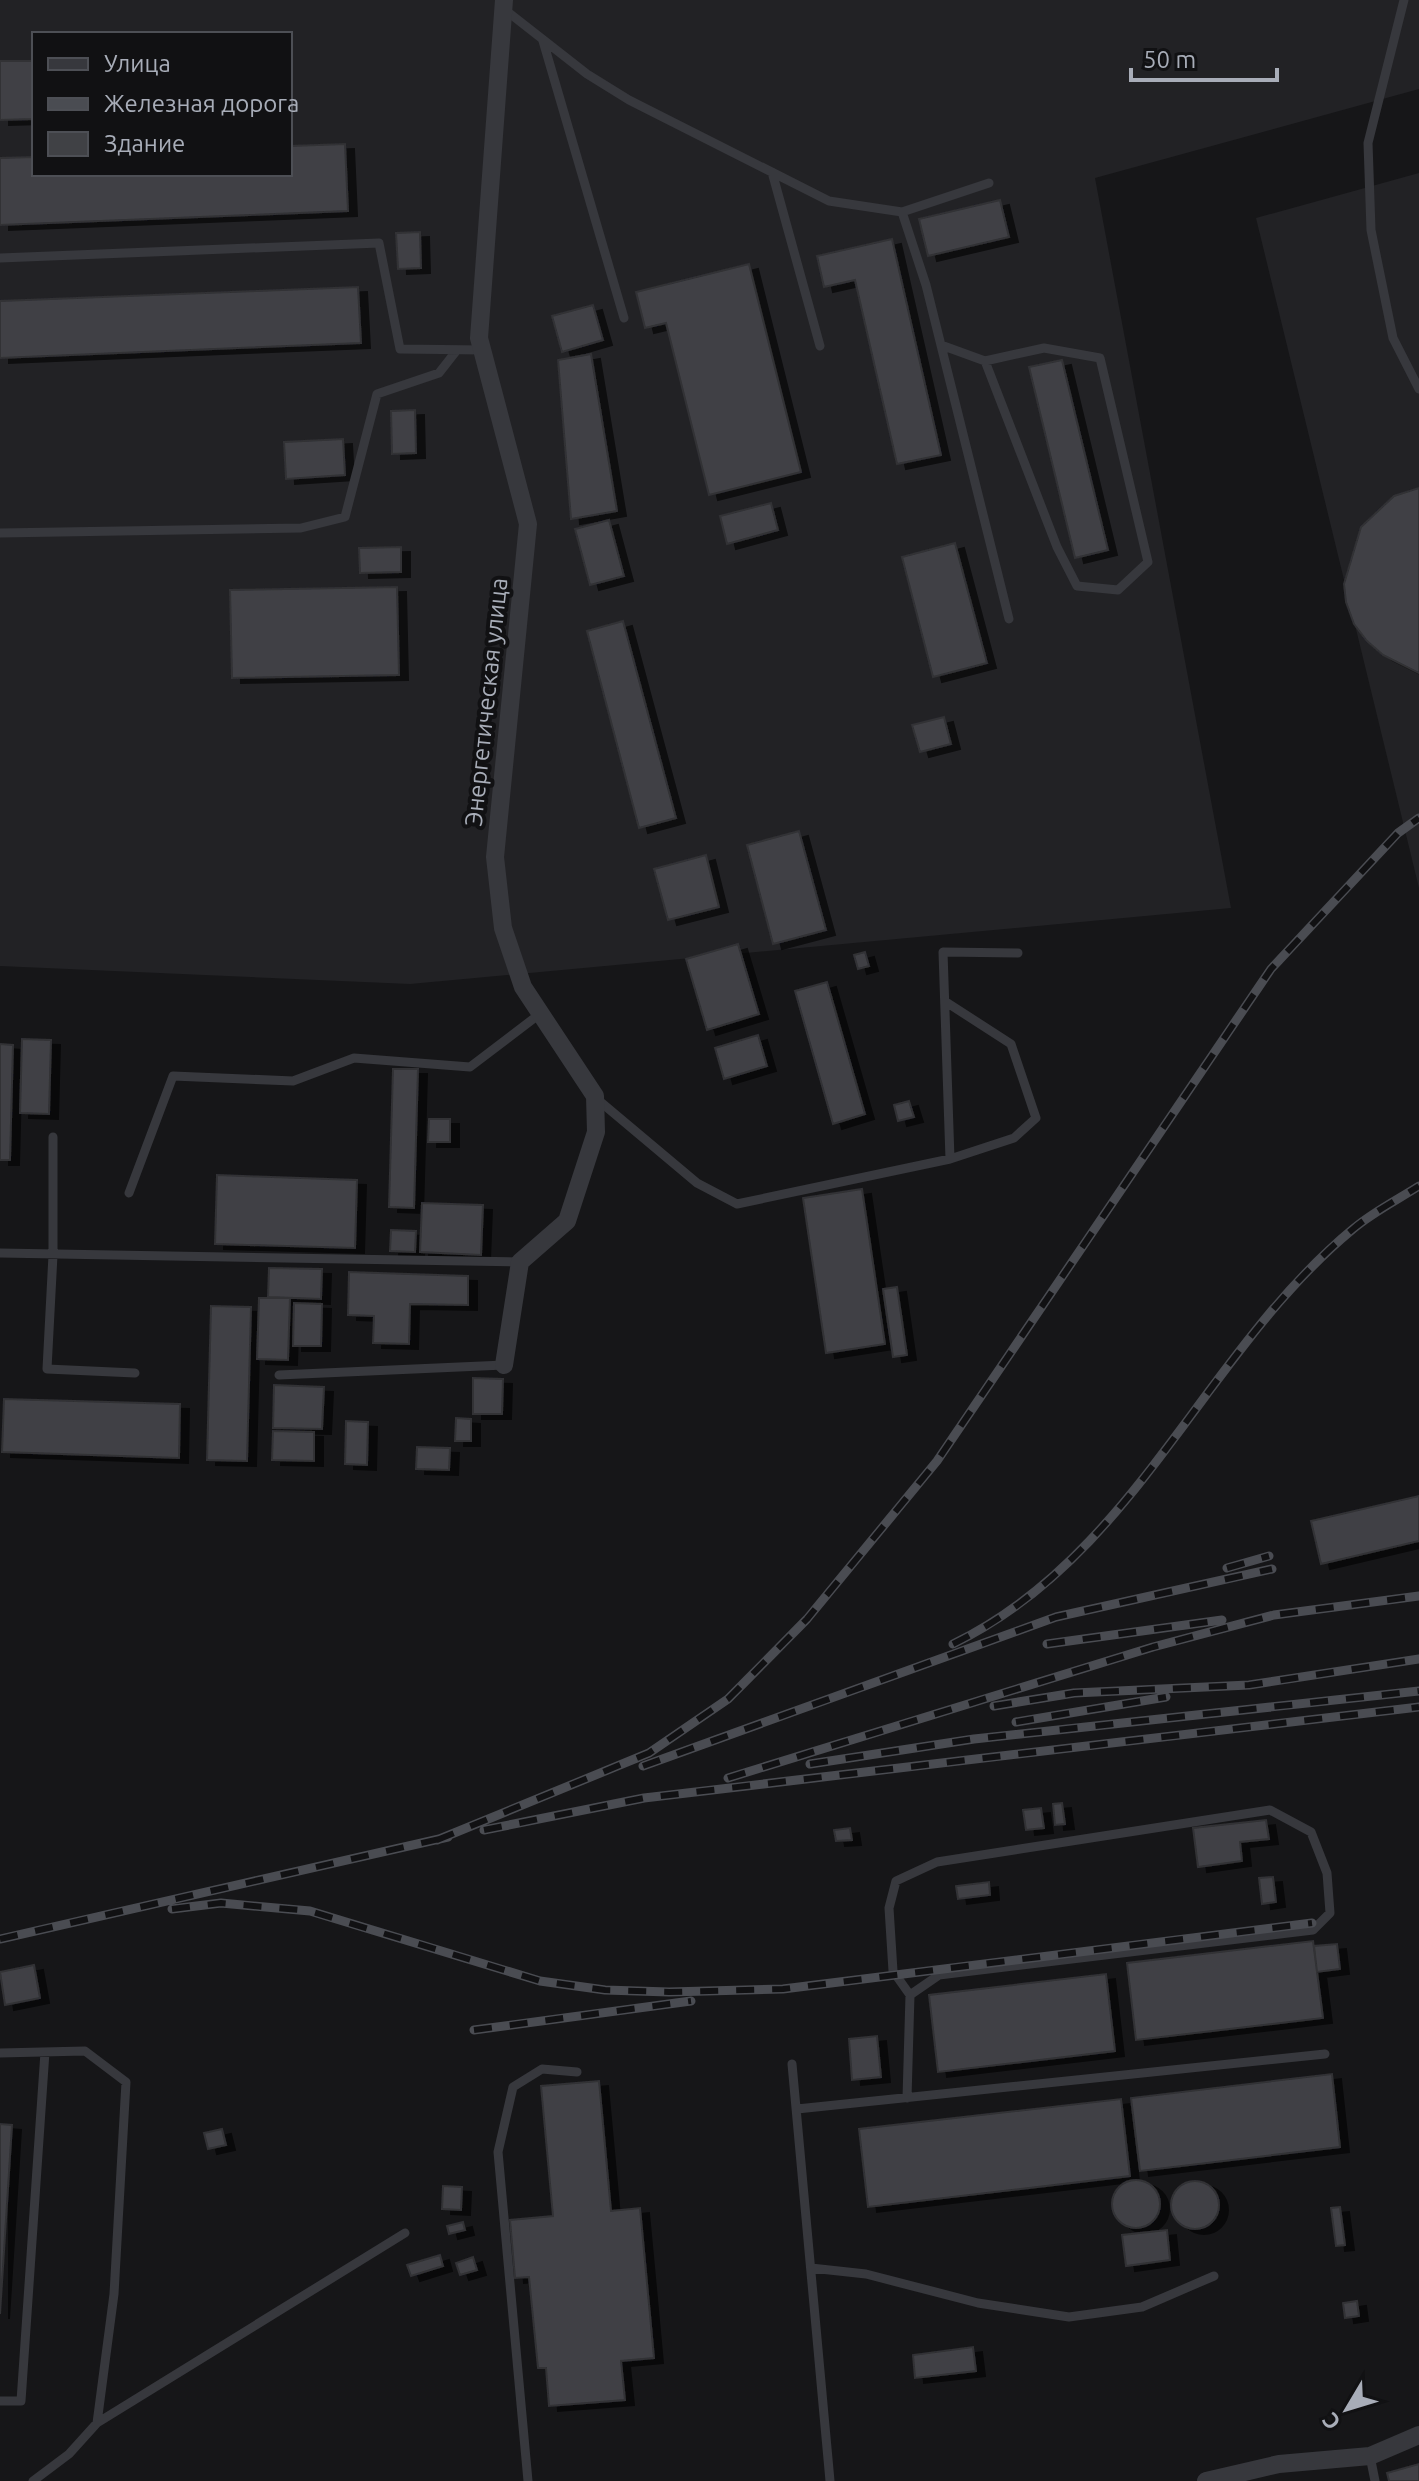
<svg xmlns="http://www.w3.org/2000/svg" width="1419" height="2481" font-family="Ubuntu,sans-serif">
<defs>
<filter id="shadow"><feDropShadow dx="9" dy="5" stdDeviation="0" flood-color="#0009"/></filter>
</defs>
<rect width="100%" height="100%" fill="#161618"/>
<path fill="#222225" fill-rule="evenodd" d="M 0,0 L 1419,0 L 1419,89 L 1095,178 L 1231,908 L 410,984 L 0,966 ZM 34,34 L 290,34 L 290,174 L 34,174 Z
M 1419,173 L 1419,888 L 1256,218 Z"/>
<path fill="#404145" stroke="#303034" stroke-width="2" filter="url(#shadow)" d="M 0,61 L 34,61 L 34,119 L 0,120 Z
M 345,144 L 348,211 L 0,225 L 0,158 L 34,157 L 34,174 L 290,174 L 290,146 Z
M 1000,200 L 1009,237 L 928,256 L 919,219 Z
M 420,232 L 421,268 L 398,269 L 396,233 Z
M 892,239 L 941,455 L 897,464 L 855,280 L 824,287 L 817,256 Z
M 749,264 L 801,472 L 709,495 L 666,323 L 645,328 L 636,292 Z
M 358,287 L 361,343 L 0,358 L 0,301 Z
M 593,305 L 603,340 L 562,352 L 552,316 Z
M 591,354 L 617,511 L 571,519 L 558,360 Z
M 1062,360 L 1108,550 L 1075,558 L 1029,367 Z
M 415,410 L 416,453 L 392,454 L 391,411 Z
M 343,439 L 345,475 L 286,479 L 284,442 Z
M 1419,488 L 1419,673 L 1383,655 L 1367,641 L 1354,624 L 1346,602 L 1344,584 L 1361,527 L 1394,496 Z
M 771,503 L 778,530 L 727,544 L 720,516 Z
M 609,520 L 624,576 L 590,585 L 575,529 Z
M 955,543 L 987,663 L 933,677 L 902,557 Z
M 401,547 L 401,572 L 360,573 L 359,548 Z
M 397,587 L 399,675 L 232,678 L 230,590 Z
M 623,621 L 676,818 L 639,828 L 587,631 Z
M 944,717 L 951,744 L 920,752 L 912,725 Z
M 799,831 L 826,930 L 773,944 L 747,845 Z
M 706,855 L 719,907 L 668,920 L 654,869 Z
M 738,944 L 759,1014 L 707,1030 L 686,959 Z
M 865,952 L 869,966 L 858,969 L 854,955 Z
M 827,982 L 865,1114 L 833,1124 L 795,991 Z
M 758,1035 L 767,1066 L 724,1079 L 715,1048 Z
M 22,1039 L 51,1040 L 49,1114 L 20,1113 Z
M 0,1044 L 13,1045 L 10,1160 L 0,1160 Z
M 393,1069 L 418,1069 L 414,1208 L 389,1207 Z
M 909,1101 L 914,1117 L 898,1121 L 894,1105 Z
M 429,1119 L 450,1119 L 450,1142 L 428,1142 Z
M 217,1175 L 357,1180 L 355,1248 L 215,1244 Z
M 862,1189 L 885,1344 L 826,1353 L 803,1198 Z
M 422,1203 L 483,1205 L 481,1255 L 420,1252 Z
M 391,1230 L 416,1231 L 415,1252 L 390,1251 Z
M 269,1268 L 322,1269 L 321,1299 L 268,1297 Z
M 349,1272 L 468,1276 L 468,1305 L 410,1304 L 409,1344 L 373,1343 L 374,1316 L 348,1315 Z
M 897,1287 L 907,1355 L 893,1357 L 883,1289 Z
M 259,1298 L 290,1298 L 288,1360 L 257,1359 Z
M 294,1303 L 322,1304 L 321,1346 L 293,1346 Z
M 211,1306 L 251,1307 L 247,1461 L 207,1460 Z
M 473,1378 L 503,1379 L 502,1414 L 473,1414 Z
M 274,1385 L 324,1387 L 322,1429 L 273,1428 Z
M 4,1399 L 180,1404 L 179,1458 L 2,1452 Z
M 456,1418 L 471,1419 L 471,1441 L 455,1441 Z
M 346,1421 L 368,1422 L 367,1465 L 345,1464 Z
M 273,1431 L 314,1432 L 314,1461 L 272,1460 Z
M 417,1447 L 450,1448 L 449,1470 L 416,1469 Z
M 1419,1496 L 1419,1541 L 1321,1564 L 1311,1521 Z
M 1062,1803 L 1065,1824 L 1055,1825 L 1053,1804 Z
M 1041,1808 L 1044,1828 L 1026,1830 L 1023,1810 Z
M 1266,1820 L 1269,1839 L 1240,1842 L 1242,1861 L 1198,1867 L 1193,1828 Z
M 850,1828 L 852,1840 L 836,1841 L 834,1830 Z
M 1273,1877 L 1276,1902 L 1262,1904 L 1259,1878 Z
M 989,1882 L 990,1895 L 958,1899 L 956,1886 Z
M 1313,1941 L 1323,2018 L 1136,2040 L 1127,1963 Z
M 1337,1944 L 1340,1969 L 1317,1972 L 1314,1946 Z
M 34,1965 L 40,1998 L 5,2005 L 0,1972 Z
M 1106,1974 L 1115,2051 L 938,2072 L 929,1995 Z
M 877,2036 L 881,2077 L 852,2080 L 849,2039 Z
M 1332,2074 L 1340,2147 L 1140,2171 L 1131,2098 Z
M 599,2081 L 611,2211 L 640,2208 L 654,2358 L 621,2361 L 625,2400 L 549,2406 L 546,2368 L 538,2368 L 529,2277 L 515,2278 L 510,2220 L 553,2216 L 541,2086 Z
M 1121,2099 L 1130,2176 L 868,2207 L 859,2129 Z
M 0,2124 L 12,2125 L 0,2314 Z
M 222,2129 L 226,2145 L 208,2149 L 204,2133 Z
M1112 2204a24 24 0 1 1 48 0a24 24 0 1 1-48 0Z
M1171 2205a24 24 0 1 1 48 0a24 24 0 1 1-48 0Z
M 443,2186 L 462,2187 L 461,2210 L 442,2209 Z
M 1340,2207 L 1345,2245 L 1336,2246 L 1331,2208 Z
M 463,2222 L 465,2230 L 449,2234 L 447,2226 Z
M 1167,2230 L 1170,2260 L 1126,2266 L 1122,2235 Z
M 440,2255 L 443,2266 L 411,2276 L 407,2265 Z
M 473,2257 L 477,2270 L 460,2275 L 456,2263 Z
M 1357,2301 L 1359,2316 L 1345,2318 L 1343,2303 Z
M 973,2347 L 976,2371 L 915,2378 L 913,2355 Z
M 1419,2464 L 1419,2481 L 1389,2481 L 1387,2473 Z"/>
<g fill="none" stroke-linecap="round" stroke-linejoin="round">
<path stroke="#37383d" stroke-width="9" d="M 1404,0 L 1368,143 L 1371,230 L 1393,338 L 1419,389
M 504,9 L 587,74 L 629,100 L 829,201 L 902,212 L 989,183
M 543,41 L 624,318
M 772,172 L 820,346
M 902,212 L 926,285 L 1009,619
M 0,258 L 379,243 L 400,349 L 483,350
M 941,345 L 985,361 L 1044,348 L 1100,358 L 1148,562 L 1118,590 L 1077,586 L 1057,547 L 985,361
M 0,533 L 301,528 L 345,517 L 377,394 L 439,373 L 457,350
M 597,1099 L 697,1183 L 737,1204 L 950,1159 L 1014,1138 L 1036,1118 L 1011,1044 L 946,1002
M 53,1137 L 53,1255 L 47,1369 L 135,1373
M 950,1159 L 943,952 L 1018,953
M 129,1193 L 173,1076 L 293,1081 L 354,1058 L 470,1067 L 541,1013
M 0,1253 L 520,1262
M 279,1375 L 504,1365
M 0,2053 L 85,2051 L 126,2082 L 114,2294 L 97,2423
M 792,2064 L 830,2481
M 907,2098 L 910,1995 L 939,1975 L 1313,1930 L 1330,1913 L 1327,1873 L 1311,1832 L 1270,1810 L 937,1862 L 896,1881 L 889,1908 L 893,1971 L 910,1995
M 797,2109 L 1325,2054
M 811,2268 L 866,2274 L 978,2303 L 1069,2317 L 1142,2307 L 1214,2276
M 0,2401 L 21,2401 L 45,2052
M 1370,2456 L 1375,2481
M 33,2481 L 69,2454 L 97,2423 L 405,2233
M 528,2481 L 498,2152 L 513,2087 L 542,2069 L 577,2072"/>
<path stroke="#37383d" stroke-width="18" d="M 504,1365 L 520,1262 L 567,1221 L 596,1132 L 595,1096 L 523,987 L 503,928 L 495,857 L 528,524 L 479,338 L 504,0
M 1206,2481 L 1279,2464 L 1370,2456 L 1419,2435"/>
<defs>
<path id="rail" d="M 1227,1568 L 1269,1556
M 953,1644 C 1136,1555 1204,1352 1353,1229 C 1373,1212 1397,1200 1419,1186
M 1047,1644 L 1222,1620
M 994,1706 L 1074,1693 L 1249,1685 L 1419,1659
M 1016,1722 L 1166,1697
M 810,1764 L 974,1739 L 1419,1691
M 643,1766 L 1056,1617 L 1272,1569
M 728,1778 L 1153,1647 L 1274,1615 L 1419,1596
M 484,1830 L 644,1798 L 1419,1707
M 437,1840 L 649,1753 L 728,1699 L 807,1619 L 937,1461 L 1271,969 L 1398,833 L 1419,818
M 172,1909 L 221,1903 L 310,1911 L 540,1981 L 605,1990 L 669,1992 L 783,1989 L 1312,1923
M 0,1939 L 448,1837
M 474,2030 L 691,2001"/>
</defs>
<use href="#rail" stroke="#4a4c52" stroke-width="9"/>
<use href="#rail" stroke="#111113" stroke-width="6" stroke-dasharray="18" stroke-linecap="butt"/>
</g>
<g text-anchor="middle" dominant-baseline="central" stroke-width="8" stroke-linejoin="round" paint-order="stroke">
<g font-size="24" fill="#a8adb8" stroke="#111113">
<text transform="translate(486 702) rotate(-84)">Энергетическая улица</text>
</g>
</g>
<rect x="32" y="32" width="260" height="144" fill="#111113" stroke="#4d4f55" stroke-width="2"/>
<rect x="48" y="58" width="40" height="12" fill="#37383d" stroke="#4d4f55" stroke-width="2"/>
<text x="104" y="72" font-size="24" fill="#a8adb8">Улица</text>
<rect x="48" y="98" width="40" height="12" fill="#4a4c52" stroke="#4d4f55" stroke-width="2"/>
<text x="104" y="112" font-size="24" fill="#a8adb8">Железная дорога</text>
<rect x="48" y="132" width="40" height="24" fill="#404145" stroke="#4d4f55" stroke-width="2"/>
<text x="104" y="152" font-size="24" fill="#a8adb8">Здание</text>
<g transform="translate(1347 2409) rotate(232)" stroke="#111113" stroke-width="6" paint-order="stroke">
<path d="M0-6L14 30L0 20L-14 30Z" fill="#a8adb8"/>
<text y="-12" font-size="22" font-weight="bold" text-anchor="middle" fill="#a8adb8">С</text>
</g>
<path d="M1131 68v12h146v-12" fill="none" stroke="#a8adb8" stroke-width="4"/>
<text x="1143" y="68" font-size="24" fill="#a8adb8" stroke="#111113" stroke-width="6" paint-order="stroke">50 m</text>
</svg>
